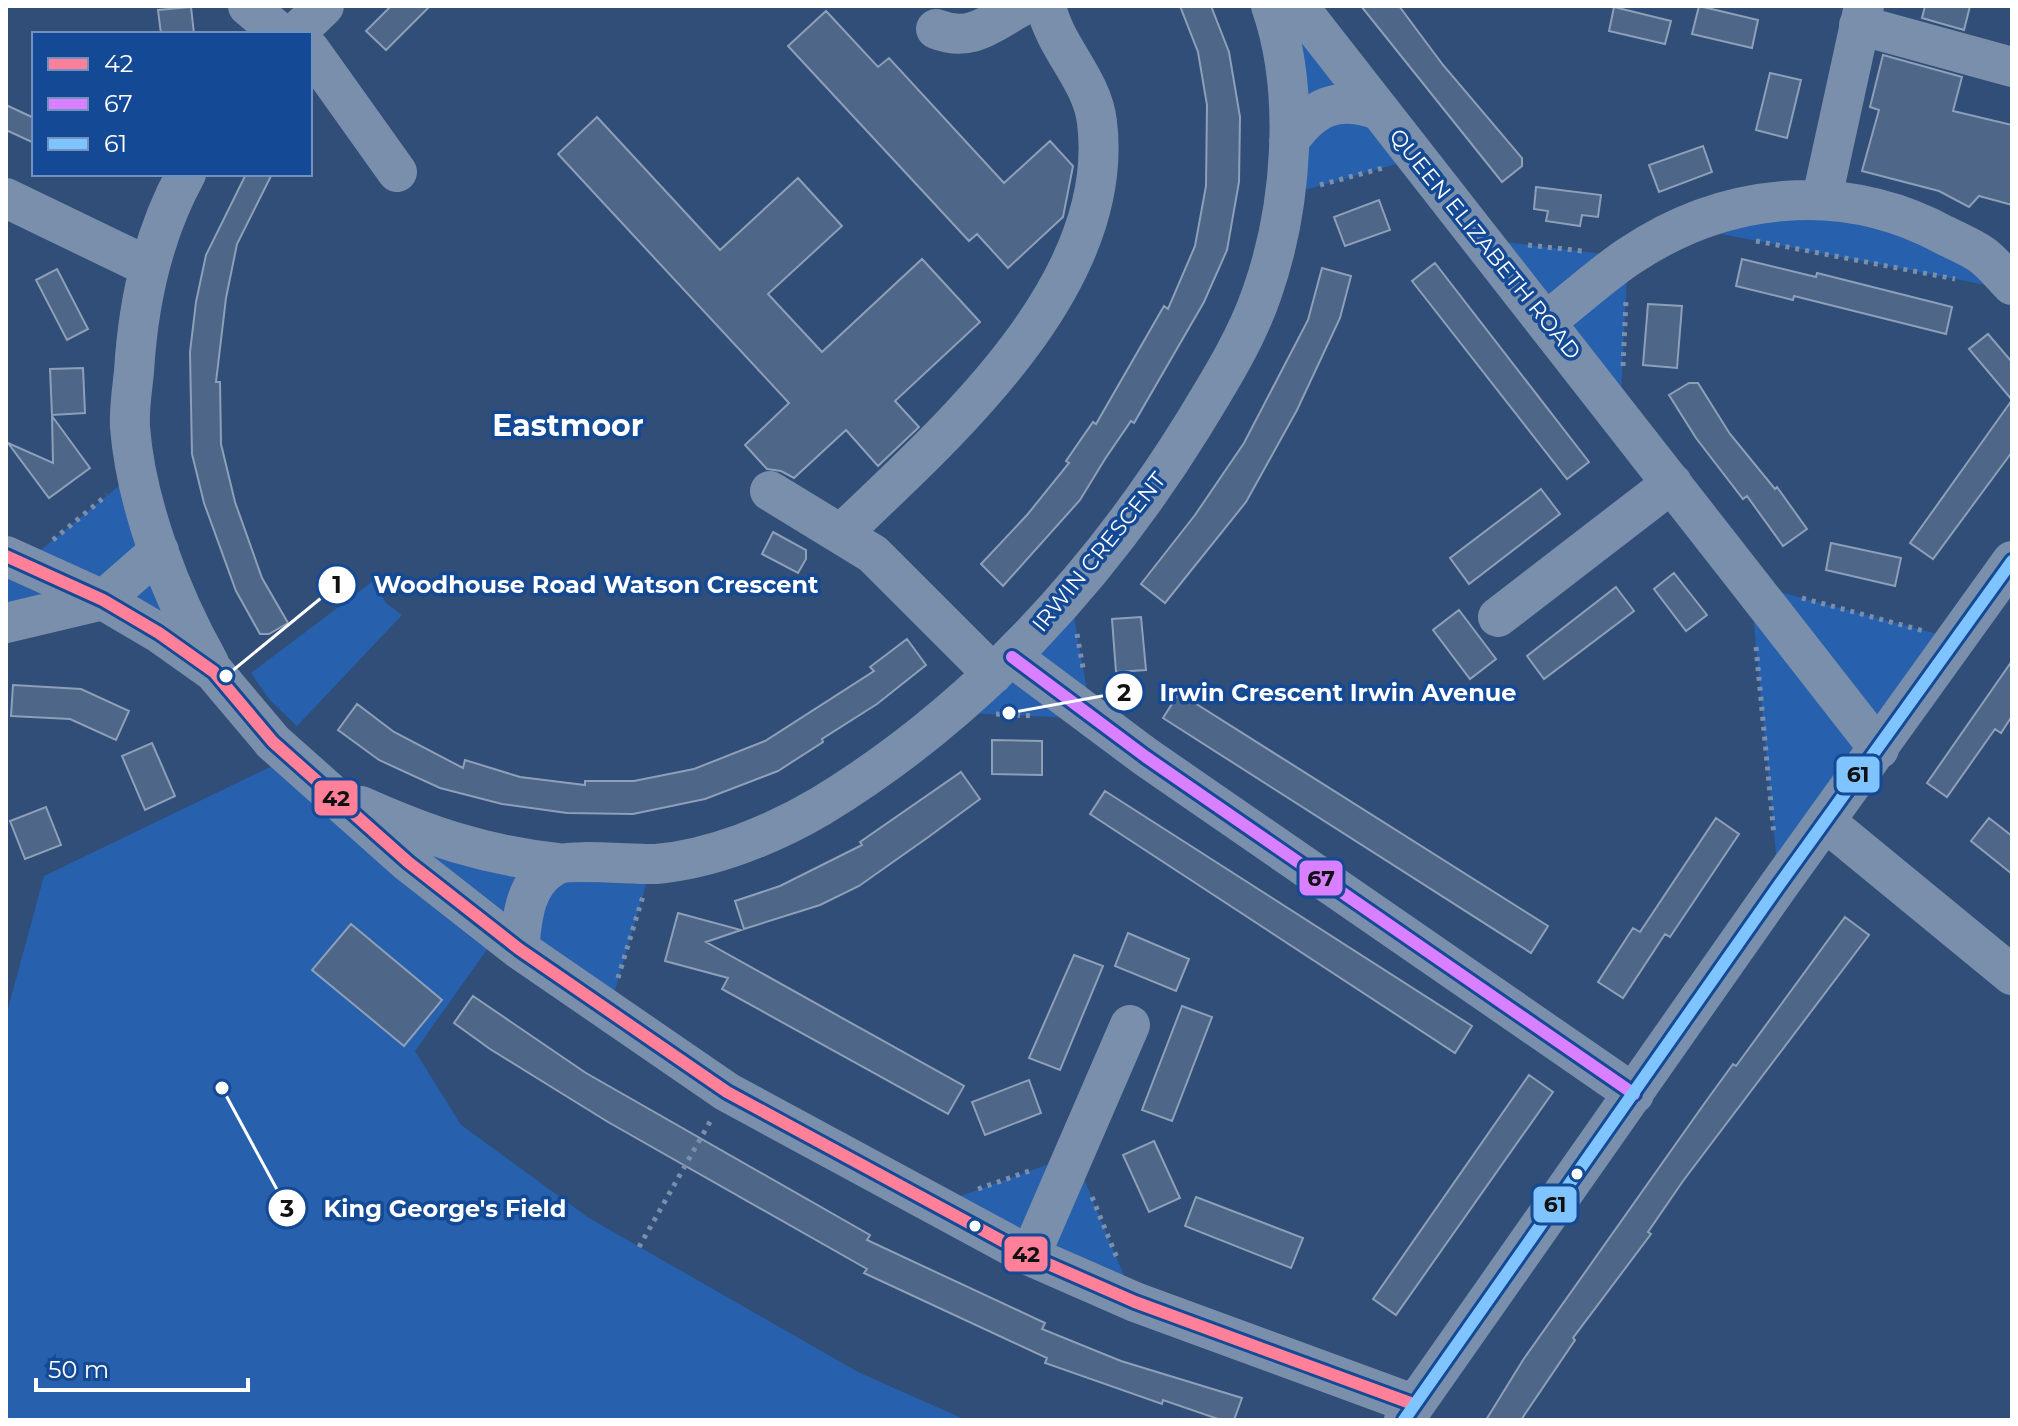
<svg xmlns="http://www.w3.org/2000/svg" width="2018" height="1426" font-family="Montserrat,sans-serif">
<rect width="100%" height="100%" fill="#304e78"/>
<path fill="#2760ac" d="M 1298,6 L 1414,159 L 1284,196 Z
M 1871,206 L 2012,290 L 1685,227 Z
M 1482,239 L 1628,257 L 1620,415 Z
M 137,471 L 186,622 L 103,600 L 6,623 L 6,556 L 25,563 Z
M 373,581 L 386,603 L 402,615 L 297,726 L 269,699 L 251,673 Z
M 1750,584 L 1956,639 L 1779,885 Z
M 1070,594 L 1092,719 L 948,712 Z
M 291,757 L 429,837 L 652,864 L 609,1011 L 498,934 L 415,1051 L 461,1125 L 589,1218 L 858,1372 L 966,1420 L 6,1420 L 6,1016 L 44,876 Z
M 1074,1155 L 1135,1302 L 936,1205 Z"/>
<path fill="#4e6687" stroke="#8e9fb8" stroke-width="2" d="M 391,6 L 430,6 L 386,50 L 366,31 Z
M 1180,6 L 1211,6 L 1229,52 L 1240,117 L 1239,182 L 1227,250 L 1204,302 L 1134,423 L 1131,421 L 1105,459 L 1080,500 L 1003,586 L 981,564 L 1027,515 L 1069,463 L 1066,461 L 1093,422 L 1096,424 L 1164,306 L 1168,309 L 1195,246 L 1206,186 L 1207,105 L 1198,52 Z
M 1361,6 L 1399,6 L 1443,65 L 1522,158 L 1522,166 L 1502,182 Z
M 1699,6 L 1758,20 L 1752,48 L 1692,34 Z
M 1925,6 L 1970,6 L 1964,30 L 1922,18 Z
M 191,7 L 194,34 L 161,34 L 158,10 Z
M 1614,7 L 1671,21 L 1665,44 L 1609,31 Z
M 826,11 L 878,67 L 889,58 L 1004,183 L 1050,141 L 1073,166 L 1063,217 L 1008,268 L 977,234 L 969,241 L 788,46 Z
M 1883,55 L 1962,77 L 1953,111 L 2012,125 L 2012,205 L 1979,196 L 1969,207 L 1939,191 L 1862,171 L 1879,110 L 1870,107 Z
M 1770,73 L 1801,80 L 1787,138 L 1756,130 Z
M 6,105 L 34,118 L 34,143 L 6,130 Z
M 597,117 L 720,250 L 798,178 L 842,226 L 768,294 L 822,352 L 922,259 L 980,322 L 895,401 L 919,427 L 878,466 L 846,430 L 794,478 L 781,471 L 767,469 L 745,445 L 789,403 L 558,154 Z
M 1703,146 L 1712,172 L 1659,192 L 1649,165 Z
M 246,174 L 272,174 L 237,244 L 226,298 L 216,382 L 220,382 L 221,444 L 235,502 L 262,578 L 288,623 L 269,634 L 260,634 L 236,591 L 204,503 L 192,454 L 190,352 L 196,302 L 206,255 Z
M 1536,187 L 1601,195 L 1598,217 L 1582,215 L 1580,226 L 1546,221 L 1548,211 L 1534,209 Z
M 1379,200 L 1390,230 L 1345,246 L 1334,217 Z
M 1742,259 L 1816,277 L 1817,273 L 1952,307 L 1946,334 L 1794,296 L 1793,300 L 1736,286 Z
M 1435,263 L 1589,462 L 1567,479 L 1412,281 Z
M 1322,268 L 1351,276 L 1340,318 L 1297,410 L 1246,502 L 1165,603 L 1141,584 L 1195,515 L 1244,443 L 1308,320 Z
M 57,269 L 88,329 L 67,340 L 36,280 Z
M 1648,304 L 1682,306 L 1677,368 L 1643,365 Z
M 1988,334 L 2012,362 L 2012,400 L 1969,349 Z
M 83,368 L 85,413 L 52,415 L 50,369 Z
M 1689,383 L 1698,383 L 1730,434 L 1775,489 L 1777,487 L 1807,529 L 1783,546 L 1747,496 L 1743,499 L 1696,438 L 1669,395 Z
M 2012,400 L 2012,452 L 1933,559 L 1910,543 Z
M 52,416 L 90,468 L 49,498 L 8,443 L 53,463 Z
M 1541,489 L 1560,514 L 1469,584 L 1450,558 Z
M 773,532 L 806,550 L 806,559 L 798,573 L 762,554 Z
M 1831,543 L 1901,558 L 1895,586 L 1826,570 Z
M 1674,573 L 1707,615 L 1686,631 L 1654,589 Z
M 1616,587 L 1634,611 L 1544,679 L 1527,656 Z
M 1459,610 L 1496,659 L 1470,679 L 1433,630 Z
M 1141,617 L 1146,670 L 1116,672 L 1112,619 Z
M 907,639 L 926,665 L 877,704 L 822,739 L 823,742 L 778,771 L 705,799 L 633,814 L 567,813 L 502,804 L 440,788 L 379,760 L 338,730 L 357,704 L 394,732 L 463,768 L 465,760 L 520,777 L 585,785 L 585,781 L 634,781 L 694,769 L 765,741 L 874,671 L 870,667 Z
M 2012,661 L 2012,716 L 2001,733 L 1995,729 L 1947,797 L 1927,783 Z
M 13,685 L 81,689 L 129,711 L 116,740 L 70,719 L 11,716 Z
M 1179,693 L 1548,926 L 1531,953 L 1163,718 Z
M 992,740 L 1042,741 L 1042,775 L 992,774 Z
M 152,743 L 175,796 L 145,810 L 122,756 Z
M 961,772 L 980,799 L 927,838 L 859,886 L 820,905 L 744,929 L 735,901 L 780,886 L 862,845 L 860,842 Z
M 1105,791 L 1472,1026 L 1455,1053 L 1090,814 Z
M 46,807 L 61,845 L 25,859 L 10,821 Z
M 1716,818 L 1739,834 L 1670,937 L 1665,934 L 1623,998 L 1598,982 L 1633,928 L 1640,932 Z
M 1989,818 L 2012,836 L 2012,874 L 1971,841 Z
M 678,913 L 741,930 L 706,942 L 964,1086 L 948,1114 L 722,989 L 728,978 L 665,961 Z
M 1845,917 L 1869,935 L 1683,1181 L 1648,1232 L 1651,1234 L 1573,1338 L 1575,1340 L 1521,1420 L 1486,1420 L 1523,1360 L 1704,1104 L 1733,1064 L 1736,1066 Z
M 351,924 L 442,1000 L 404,1046 L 312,970 Z
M 1128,933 L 1189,959 L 1176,991 L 1115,966 Z
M 1074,955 L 1103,966 L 1060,1070 L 1029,1058 Z
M 473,996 L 586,1073 L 870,1235 L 867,1240 L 1045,1323 L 1042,1329 L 1121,1361 L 1242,1398 L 1234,1420 L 1221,1420 L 1163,1400 L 1162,1404 L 1045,1363 L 1047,1358 L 864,1273 L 867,1269 L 608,1122 L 490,1049 L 454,1023 Z
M 1182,1006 L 1212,1017 L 1172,1121 L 1142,1110 Z
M 1529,1075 L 1553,1092 L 1396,1315 L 1373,1299 Z
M 1029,1080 L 1041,1113 L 985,1135 L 972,1102 Z
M 1154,1141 L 1180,1198 L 1149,1212 L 1123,1155 Z
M 1196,1197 L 1303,1238 L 1291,1268 L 1185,1226 Z"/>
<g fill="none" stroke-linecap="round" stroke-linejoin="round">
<path stroke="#7a8fab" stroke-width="5" stroke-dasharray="4 6" stroke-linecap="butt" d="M 1320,185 L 1383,168
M 1756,241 L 1955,279
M 1528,245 L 1582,251
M 1623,366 L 1626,300
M 53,540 L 107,495
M 1802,598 L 1924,631
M 1077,634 L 1083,668
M 1756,647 L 1774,836
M 996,714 L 1034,716
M 618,978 L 643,896
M 978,1189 L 1032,1170
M 1092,1197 L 1117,1258
M 639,1247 L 711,1120"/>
<path stroke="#7a8fab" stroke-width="40" d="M 248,6 L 281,34
M 1298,6 L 1879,749
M 1859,25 L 2012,67
M 936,29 C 972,43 991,23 1022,6
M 295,34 L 324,6
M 310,50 L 397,172
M 1289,141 C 1313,107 1337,95 1378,110
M 186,174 C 152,236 138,302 134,372 C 132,390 129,409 130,427 C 136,505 171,595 209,663
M 6,198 L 149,267
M 1822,198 L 1864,6
M 1547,321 C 1574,300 1600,276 1628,257 C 1724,192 1842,180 1944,235 C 1956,241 1971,247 1982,255 C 1993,263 2002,275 2012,285
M 770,491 L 873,554 L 993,674
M 841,534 C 947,432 1117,285 1097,122 C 1092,79 1055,48 1046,6
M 6,556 L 103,600 L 159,633 L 214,672 L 273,742 L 408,862 L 519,949 L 727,1092 L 1030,1256 L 1135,1302 L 1413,1404
M 1498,617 L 1672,483
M 6,623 L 103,600 L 159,551
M 1012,657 L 1146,757 L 1634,1094
M 361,806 C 428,836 484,855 557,863
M 1827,823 L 2012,975
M 519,949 C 522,919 524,883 554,866 C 568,858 635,865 656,864 C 712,859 772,835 821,806 C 974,713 1099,577 1193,425 C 1218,384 1246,340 1262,293 C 1292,208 1301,92 1271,6
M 1030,1256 L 1130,1025
M 1404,1420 L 1779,885 L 2012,561"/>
<defs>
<path id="bus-1" d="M 6,556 L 103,600 L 159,633 L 214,672 L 273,742 L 408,862 L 519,949 L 727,1092 L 1030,1256 L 1135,1302 L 1413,1404"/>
<path id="bus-2" d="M 1012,657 L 1146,757 L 1634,1094"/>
<path id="bus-3" d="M 1404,1420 L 1779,885 L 2012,561"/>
</defs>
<use href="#bus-1" stroke="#134995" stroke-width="18"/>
<use href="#bus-2" stroke="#134995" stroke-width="18"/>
<use href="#bus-3" stroke="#134995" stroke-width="18"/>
<use href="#bus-1" stroke="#ff8098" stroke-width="12"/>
<use href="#bus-2" stroke="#d880ff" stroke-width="12"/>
<use href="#bus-3" stroke="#80c4ff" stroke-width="12"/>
</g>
<g fill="#fff" stroke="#134995" stroke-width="3">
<circle cx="1577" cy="1174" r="7"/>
<circle cx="975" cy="1226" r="7"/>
</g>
<g text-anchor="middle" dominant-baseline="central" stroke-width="7" stroke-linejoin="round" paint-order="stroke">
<g font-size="22" fill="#fff" stroke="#134995">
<text transform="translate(1485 244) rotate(51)">QUEEN ELIZABETH ROAD</text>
<text transform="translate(1099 552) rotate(-51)">IRWIN CRESCENT</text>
</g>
<g font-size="30" font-weight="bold" fill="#fff" stroke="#134995">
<text x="568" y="425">Eastmoor</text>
</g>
</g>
<path fill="none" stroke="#fff" stroke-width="3" d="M226 676L337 585M1009 713L1124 692M222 1088L287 1208"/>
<g fill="#fff" stroke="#134995" stroke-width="3">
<circle cx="226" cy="676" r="8"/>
<circle cx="1009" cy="713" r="8"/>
<circle cx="222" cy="1088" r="8"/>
<circle cx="337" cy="585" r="20"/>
<circle cx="1124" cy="692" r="20"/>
<circle cx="287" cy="1208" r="20"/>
</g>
<g font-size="24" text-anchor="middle" font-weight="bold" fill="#111">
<text x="337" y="593">1</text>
<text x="1124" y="701">2</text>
<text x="287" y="1217">3</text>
</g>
<g font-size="24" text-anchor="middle" font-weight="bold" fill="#fff" stroke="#134995" stroke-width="7" stroke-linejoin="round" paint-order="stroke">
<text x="596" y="593">Woodhouse Road Watson Crescent</text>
<text x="1338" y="701">Irwin Crescent Irwin Avenue</text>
<text x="445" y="1217">King George's Field</text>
</g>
<g stroke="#134995" stroke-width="3">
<rect x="1835" y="755" width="46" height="39" rx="8" fill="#80c4ff"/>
<rect x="313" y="779" width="46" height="38" rx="8" fill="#ff8098"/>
<rect x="1298" y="859" width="46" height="38" rx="8" fill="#d880ff"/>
<rect x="1532" y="1185" width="46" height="39" rx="8" fill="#80c4ff"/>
<rect x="1003" y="1235" width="46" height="38" rx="8" fill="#ff8098"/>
</g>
<g font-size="22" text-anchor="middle" font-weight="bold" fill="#111">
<text x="1858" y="782">61</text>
<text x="336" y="806">42</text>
<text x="1321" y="886">67</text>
<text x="1555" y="1212">61</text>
<text x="1026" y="1262">42</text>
</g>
<rect width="2018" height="1426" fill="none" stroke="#ffffff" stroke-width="16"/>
<rect x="32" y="32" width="280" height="144" fill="#134995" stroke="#7192bf" stroke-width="2"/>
<rect x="48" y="58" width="40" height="12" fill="#ff8098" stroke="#7192bf" stroke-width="2"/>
<text x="104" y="72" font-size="24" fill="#ffffff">42</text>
<rect x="48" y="98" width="40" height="12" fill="#d880ff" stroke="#7192bf" stroke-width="2"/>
<text x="104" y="112" font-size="24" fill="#ffffff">67</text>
<rect x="48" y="138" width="40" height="12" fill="#80c4ff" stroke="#7192bf" stroke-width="2"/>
<text x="104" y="152" font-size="24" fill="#ffffff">61</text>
<path d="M36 1378v12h212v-12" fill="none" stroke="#ffffff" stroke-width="4"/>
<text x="48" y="1378" font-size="24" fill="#ffffff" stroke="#134995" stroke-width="6" paint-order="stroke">50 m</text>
</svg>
